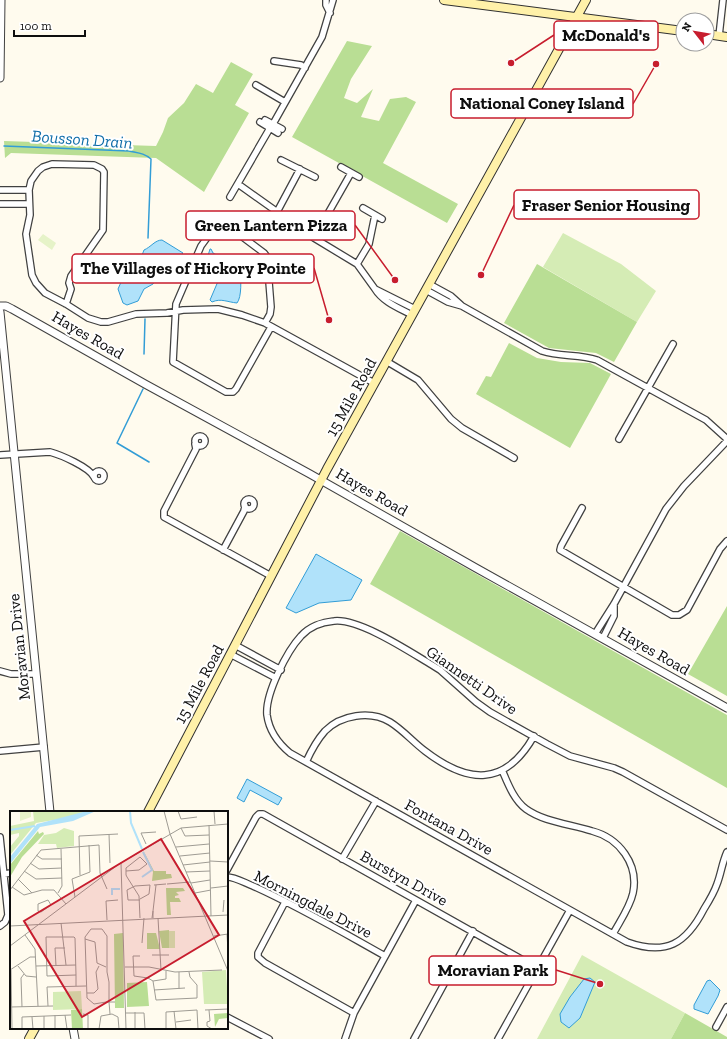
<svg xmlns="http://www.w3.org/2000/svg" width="727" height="1039" font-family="'Zilla Slab',serif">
<rect width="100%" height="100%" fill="#fffbee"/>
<path fill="#d5ecb5" d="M 563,233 L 621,264 L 656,291 L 637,322 L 543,267 Z
M 582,955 L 685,1013 L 671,1039 L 537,1039 Z"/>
<path fill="#b9de94" d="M 347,41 L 372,46 L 351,79 L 344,98 L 357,103 L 373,89 L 361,117 L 379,121 L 390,99 L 406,97 L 416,102 L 383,163 L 458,204 L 447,223 L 292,137 Z
M 231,62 L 253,74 L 235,105 L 249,113 L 209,183 L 204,192 L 156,158 L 11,153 L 5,158 L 4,141 L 156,146 L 163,132 L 168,118 L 184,103 L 196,84 L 213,93 Z
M 537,264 L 637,322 L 614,362 L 596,353 L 549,348 L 504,323 Z
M 509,343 L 537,358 L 561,362 L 590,363 L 611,374 L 570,448 L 476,394 L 486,376 L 491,377 Z
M 400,531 L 727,715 L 727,788 L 370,584 Z
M 727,606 L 727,696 L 688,674 Z
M 685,1013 L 727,1037 L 727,1039 L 671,1039 Z"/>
<path fill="#e6f3c8" d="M 43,234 L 56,243 L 52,250 L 38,240 Z"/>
<path fill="#b0e2fa" stroke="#329dd6" d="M 162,240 L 183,253 C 177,260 169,259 162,263 L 158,276 L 153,284 L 144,289 L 138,301 L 127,305 L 123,303 L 118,289 C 123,274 140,265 144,250 C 151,247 155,240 162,240 Z
M 210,249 L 211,249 L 213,253 L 237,266 L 240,270 C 241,278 242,297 237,303 C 227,302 221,298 212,302 L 210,300 L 222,272 L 218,265 L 207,259 Z
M 316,554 L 362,580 L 351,600 L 319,603 L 296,613 L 286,608 Z
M 247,779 L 282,798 L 278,805 L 250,790 L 244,802 L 237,798 Z
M 590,978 L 595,982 L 580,1018 L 569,1028 L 561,1022 L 560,1014 L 570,997 L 584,979 Z
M 710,980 L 720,990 L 718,996 L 708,1014 L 694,1009 L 694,1005 L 707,981 Z"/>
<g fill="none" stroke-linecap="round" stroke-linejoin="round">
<path stroke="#329dd6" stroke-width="1.5" d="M 4,146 L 129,151 C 138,153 144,153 151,159 L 148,238
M 144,354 L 145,319
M 143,389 L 117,443 L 149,462"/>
<defs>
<path id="minor" d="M 326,0 L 326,5 L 330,13
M 719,36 L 723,0
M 274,61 L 301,65 L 305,68
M 256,85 L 285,102
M 265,120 L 282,129
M 260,122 L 278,133
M 273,124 L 322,37 L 333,0
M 281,160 L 315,177
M 341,167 L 359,177
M 238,184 L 314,238 L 357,264 L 375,289
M 0,190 L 29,190
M 230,197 L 270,128
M 0,204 L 29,204
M 363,208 L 382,219
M 277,212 L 300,169
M 314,238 L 351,173
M 357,264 L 369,244 L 375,215
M 429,284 L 451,296 L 461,305
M 426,290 L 448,302 L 462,306 L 542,351 C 560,357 579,354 597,360 L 706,420 L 727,439
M 66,304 L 71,289 L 69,283 L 71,276 L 103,230 L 104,172 L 102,169 L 94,165 L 52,164 L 43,167 L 38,171 L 31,181 L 29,190 L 30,215 L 26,234 L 32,275 L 36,283 L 45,293 L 66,304 L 88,318 L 101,322 L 108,322 L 136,314 L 167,313 L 183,310 L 218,309 L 242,315 L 265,323 L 374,383
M 412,315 C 399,308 383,302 375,289 L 415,309
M 265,323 L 270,314 L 271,307 L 267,257 L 264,253 L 220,220 L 201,246 L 176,304 L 173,362 L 226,392 L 233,392 L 236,389 L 271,327
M 386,361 L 418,380 L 451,419 L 462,428 L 514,458
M195 441a5 5 0 1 1 10 0a5 5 0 1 1-10 0Z
M 619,439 L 673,344
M 195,444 L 196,449 L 164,511 L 164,517 L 271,576
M 0,455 L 50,452 C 61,455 89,467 94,477
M94 476a5 5 0 1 1 10 0a5 5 0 1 1-10 0Z
M244 504a5 5 0 1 1 10 0a5 5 0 1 1-10 0Z
M 582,508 L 561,546 L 560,550 L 672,615 L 679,615 L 687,610 L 720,549 L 727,541
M 223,550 L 244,511 L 245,506
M 595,634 L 614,604 L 666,509 L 684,486 L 727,441
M 603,638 L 614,616 L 614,604
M 235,645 L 281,670
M 230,654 L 276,678
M 0,671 L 11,674 L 36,674
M 0,751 L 44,747
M 306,762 C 311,751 317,740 325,731 C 341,715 370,710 390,722 C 403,730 413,742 425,751 C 468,784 505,787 534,736
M 502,770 C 508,784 514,800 526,809 C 544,822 570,824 592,831 C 619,838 639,864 633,893 C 630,907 620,921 613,934
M 727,830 L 623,772 L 614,768 L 570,756 L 547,744 L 490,712 L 476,702 L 440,670 L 432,665 C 410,652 359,618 334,621 C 322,622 309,627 301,636 C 287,651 265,694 267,715 C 269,730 278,743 290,753 L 627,942 C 666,956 686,944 704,909 C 709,901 714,893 717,884 C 721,874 722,863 727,852
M 0,837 L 8,915 L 5,922 L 0,926
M 342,859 L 376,801
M 227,870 L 256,817 L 259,814 L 263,814 L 537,968
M 4,874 L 11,873
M 227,877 C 235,877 245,883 253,886 C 298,906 342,932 385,956
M 285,902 L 258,953 L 258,957 L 265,963 L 354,1013
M 227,1017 L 269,1039
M 716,1027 L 727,1007
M 345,1039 L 354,1013 L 416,900
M 414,1039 L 473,931
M 498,1039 L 570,910"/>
<path id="tertiary" d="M 0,78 L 1,0
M 0,306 L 6,306 L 12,309 L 145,384 L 310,474 L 476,568 L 727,708
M 0,312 L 50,812
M 73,1028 L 75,1039"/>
<path id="secondary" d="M 444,0 L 683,31
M 707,34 L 727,37
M 148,812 L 327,469 L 586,0
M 29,1039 L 35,1028"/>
</defs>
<use href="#minor" stroke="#414141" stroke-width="8"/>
<use href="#tertiary" stroke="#414141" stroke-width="9"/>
<use href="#secondary" stroke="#303030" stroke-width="10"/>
<use href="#minor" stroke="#fff" stroke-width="5.5"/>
<use href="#tertiary" stroke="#fff" stroke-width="7"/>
<use href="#secondary" stroke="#fff1a9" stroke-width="8"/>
</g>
<g text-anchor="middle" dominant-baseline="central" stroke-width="4" stroke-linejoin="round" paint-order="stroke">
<g font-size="16" fill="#0e0e0e" stroke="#fff">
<text transform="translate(88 335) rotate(30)">Hayes Road</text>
<text transform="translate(351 397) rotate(-61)">15 Mile Road</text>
<text transform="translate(372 492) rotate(30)">Hayes Road</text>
<text transform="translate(19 647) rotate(-96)">Moravian Drive</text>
<text transform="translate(654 651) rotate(30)">Hayes Road</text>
<text transform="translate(472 680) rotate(35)">Giannetti Drive</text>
<text transform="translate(199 684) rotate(-62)">15 Mile Road</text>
<text transform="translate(449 827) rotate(29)">Fontana Drive</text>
<text transform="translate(404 878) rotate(29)">Burstyn Drive</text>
<text transform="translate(313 904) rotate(27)">Morningdale Drive</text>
</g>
<g font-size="17" font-style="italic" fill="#0f6da8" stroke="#fff">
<text transform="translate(82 139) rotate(4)">Bousson Drain</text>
</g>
</g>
<g transform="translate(10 811)">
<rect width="218" height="218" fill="#fffbee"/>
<path d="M 23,0 L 77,0 L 62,6 L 26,12 L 0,44 L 0,36 L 9,25 L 9,22 L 0,24 L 0,15 L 24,10 ZM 54,17 L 64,20 L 64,35 L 47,37 L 46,33 L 28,33 L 34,24 L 46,22 ZM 159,120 L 165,120 L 165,137 L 159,137 ZM 216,159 L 218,193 L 194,193 L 192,161 ZM 71,180 L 72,198 L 43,199 L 43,181 Z" fill="#d5ecb5"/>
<path d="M 28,20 L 29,23 L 33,21 L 34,23 L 12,46 L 0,66 L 0,54 ZM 133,39 L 144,60 L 156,60 L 156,63 L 161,63 L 162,67 L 142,70 L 143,61 ZM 156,77 L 173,77 L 175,80 L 166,81 L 169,84 L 165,85 L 165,87 L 169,87 L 171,91 L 160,91 L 161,104 L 157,104 ZM 159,119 L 159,137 L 152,137 L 149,120 ZM 113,122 L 114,197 L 105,197 L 104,123 ZM 137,122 L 146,122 L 150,138 L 137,138 ZM 137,171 L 139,195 L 117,196 L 117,172 ZM 72,198 L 73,218 L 62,218 L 61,199 ZM 218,202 L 218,207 L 209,208 L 205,216 L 204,203 Z" fill="#b9de94"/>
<path d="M 10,0 L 21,0 L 21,6 L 10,10 Z" fill="#e6f3c8"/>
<path d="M 77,0 L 86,0 L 63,10 L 30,16 L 0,53 L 0,46 L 27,13 Z" fill="#b0e2fa"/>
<path fill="none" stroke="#b0e2fa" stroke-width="2" d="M 120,0 L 121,12 L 132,38M 0,19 L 25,15M 132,66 L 142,59 L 133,41M 102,84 L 102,78 L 110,78"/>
<path fill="none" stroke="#9f9c94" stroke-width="1" d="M 154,0 L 160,23 L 218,160M 168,0 L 171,8 L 187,6M 204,0 L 205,13M 199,14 L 201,105M 171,17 L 175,25 L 199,24M 99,23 L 100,52M 136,33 L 131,22 L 146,21M 166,36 L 199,33M 26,44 L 32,48 L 52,48M 170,45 L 200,42M 200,50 L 218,51M 20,52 L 29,58 L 52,57M 111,52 L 116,218M 173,54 L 200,51M 14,60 L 26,68 L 52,67M 116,60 L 129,59 L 137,53 L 130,46 L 116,57 L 116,64 L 117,66 L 129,85 L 130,107M 176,61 L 200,60M 70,64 L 69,25 L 108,23M 8,68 L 22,82M 181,72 L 200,69M 157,73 L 180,71M 144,74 L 156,73M 2,76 L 14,84 L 32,79 L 44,79 L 56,93M 201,77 L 218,75M 0,79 L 31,39 L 89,34 L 90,62 L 97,78M 48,82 L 52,75 L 51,38M 185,82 L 201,79M 65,86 L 62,68 L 80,61 L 79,34M 130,88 L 139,83 L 140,74 L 125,75 L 117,79 L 118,89 L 130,89M 38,89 L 41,94 L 31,101 L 28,100 L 28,93 ZM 143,100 L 146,74M 213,101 L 214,89M 142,107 L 143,100 L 143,107M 148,107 L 151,159M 97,109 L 96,90 L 108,89M 51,112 L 56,154M 0,115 L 218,104M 217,123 L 218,140M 15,124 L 25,138 L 28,195M 204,125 L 218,123M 75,128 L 85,131 L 87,152 L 96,156M 132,132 L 134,107M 0,135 L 109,53 L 171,17 L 218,13M 142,144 L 159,144M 130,145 L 123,145 L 124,165 L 138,167 L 143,170M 8,155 L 16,165 L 26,166M 26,155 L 66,154M 46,155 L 45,137 L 55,137M 115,156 L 139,156 L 165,161 L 212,159M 0,159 L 20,146 L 26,146M 1,159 L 2,218M 169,161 L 169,178M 66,164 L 37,165 L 36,126 L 64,126 L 65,127 L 66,164 L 66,175M 143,170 L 146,189 L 187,187 L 187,174 L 180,166 L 179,161M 143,170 L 156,168 L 156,160M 144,179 L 175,177M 77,182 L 84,182 L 88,178 L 86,161 L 89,155M 38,195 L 37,176 L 76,175M 0,196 L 43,195M 12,196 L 11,167 L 14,163M 195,199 L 218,198M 199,199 L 200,210 L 197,211 L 197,215 L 202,218M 164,200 L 166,218M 125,201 L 125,218M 116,202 L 134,202 L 135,218M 73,203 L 78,204 L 78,218M 100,203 L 99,191 L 99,171 L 97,161 L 97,125 L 92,118 L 81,118 L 75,126 L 77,187 L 84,193 L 96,191 L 105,191M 55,204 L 57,218M 34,205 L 34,218M 22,206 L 23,218M 166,211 L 181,209M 12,218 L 12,206 L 61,204M 45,218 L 45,204M 89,218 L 91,205 L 102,203 L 108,206 L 109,218M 156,218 L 156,201 L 187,199 L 188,218"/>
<path fill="#c71d2e" fill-opacity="0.15" stroke="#c71d2e" stroke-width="2" d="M 151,28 L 209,124 L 72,206 L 14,110 Z"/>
<rect width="218" height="218" fill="none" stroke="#0e0e0e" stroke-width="2"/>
</g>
<path fill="none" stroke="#c71d2e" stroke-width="1.5" d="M511 63L554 35M656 64L633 104M481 275L514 205M395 280L355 225M329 320L314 268M600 984L556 970"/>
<g fill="#c71d2e" stroke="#fff" stroke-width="1.5">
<circle cx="511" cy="63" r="4"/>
<circle cx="656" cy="64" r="4"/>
<circle cx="481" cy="275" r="4"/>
<circle cx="395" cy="280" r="4"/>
<circle cx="329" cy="320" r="4"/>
<circle cx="600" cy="984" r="4"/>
</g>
<g fill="#fff" stroke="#c71d2e" stroke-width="1.5">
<rect x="554" y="21" width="104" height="29" rx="4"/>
<rect x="451" y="89" width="182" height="29" rx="4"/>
<rect x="514" y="190" width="185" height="29" rx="4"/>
<rect x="186" y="211" width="169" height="29" rx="4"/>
<rect x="72" y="254" width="242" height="29" rx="4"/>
<rect x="429" y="956" width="127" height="29" rx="4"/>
</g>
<g font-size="17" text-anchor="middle" font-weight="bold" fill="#0e0e0e">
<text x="606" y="41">McDonald's</text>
<text x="542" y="109">National Coney Island</text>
<text x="606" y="211">Fraser Senior Housing</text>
<text x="271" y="231">Green Lantern Pizza</text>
<text x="193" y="274">The Villages of Hickory Pointe</text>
<text x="493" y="976">Moravian Park</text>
</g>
<g transform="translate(695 32) rotate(301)"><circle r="19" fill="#ffffff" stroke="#9f9f9f"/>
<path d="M0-3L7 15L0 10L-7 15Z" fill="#c71d2e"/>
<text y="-6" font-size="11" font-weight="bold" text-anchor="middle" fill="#0e0e0e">N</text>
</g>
<path d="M14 30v6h71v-6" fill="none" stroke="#0e0e0e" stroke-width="2"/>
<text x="20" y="30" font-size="12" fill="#0e0e0e" stroke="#ffffff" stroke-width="3" paint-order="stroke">100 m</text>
</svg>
